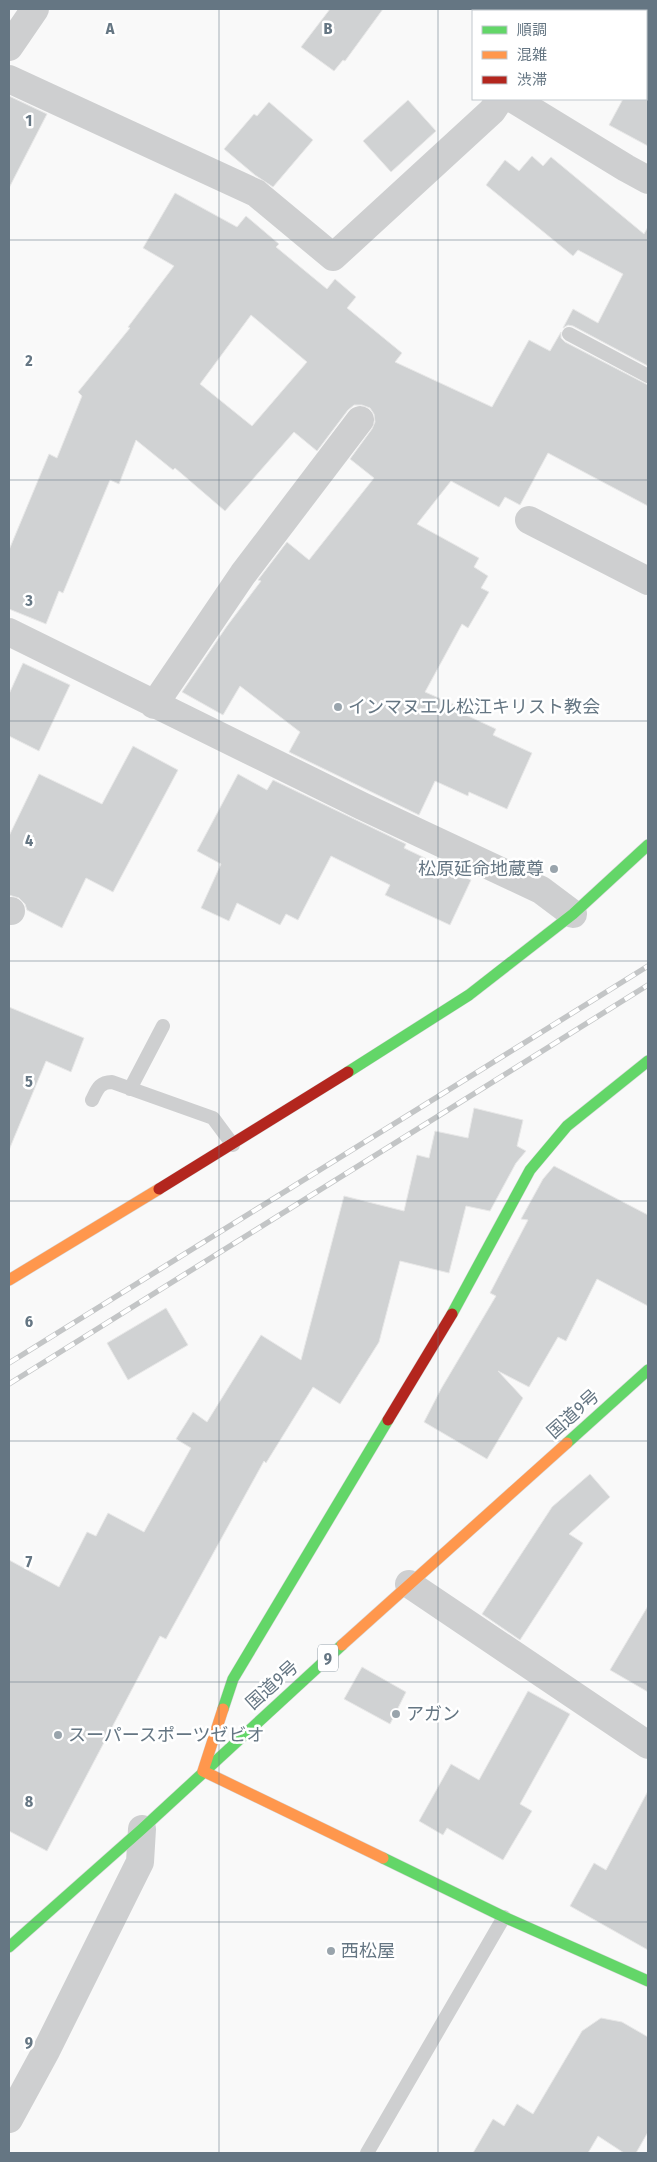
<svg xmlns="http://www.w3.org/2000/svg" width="657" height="2162" font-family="'Fira Sans Condensed','Noto Sans JP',sans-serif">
<rect width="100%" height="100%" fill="#f9f9f9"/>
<path fill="#d0d2d3" stroke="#e8e8e8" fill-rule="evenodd" d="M 330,9 L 383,9 L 345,61 L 343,60 L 334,71 L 301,47 Z
M 9,96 L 47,114 L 9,188 Z
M 623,99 L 648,99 L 648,146 L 609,125 Z
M 408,100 L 436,131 L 391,172 L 363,141 Z
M 269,102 L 313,140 L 273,187 L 255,175 L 224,149 L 254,114 L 257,116 Z
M 532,156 L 543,166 L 551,157 L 644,234 L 648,227 L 648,366 L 573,326 L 568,325 L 563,328 L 573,309 L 598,323 L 623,274 L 578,250 L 573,256 L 486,185 L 505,160 L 519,171 Z
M 175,193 L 237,227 L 246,216 L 279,244 L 276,247 L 327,289 L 335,279 L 356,297 L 347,308 L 402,353 L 395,362 L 492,407 L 529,340 L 550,351 L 561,332 L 561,338 L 565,342 L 648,385 L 648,506 L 548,453 L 520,505 L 505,497 L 499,507 L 451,481 L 417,524 L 479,558 L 474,567 L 488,576 L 481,588 L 489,592 L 468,628 L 462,624 L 425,692 L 455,705 L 453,709 L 496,729 L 493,735 L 532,753 L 507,809 L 469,792 L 468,796 L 435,781 L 419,815 L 289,752 L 300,732 L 240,686 L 223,715 L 182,692 L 227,626 L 261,581 L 258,580 L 287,542 L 309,560 L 374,478 L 350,459 L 372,429 L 375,422 L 374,414 L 370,408 L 362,405 L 354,405 L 348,410 L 317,451 L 294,432 L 225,511 L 175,468 L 173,470 L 136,440 L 119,484 L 110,480 L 63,593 L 59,591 L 46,624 L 9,609 L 9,550 L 49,454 L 57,458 L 82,396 L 78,392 L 130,328 L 128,327 L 174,266 L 143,248 ZM 251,315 L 307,362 L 252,426 L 200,384 Z
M 23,663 L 70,685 L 39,751 L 9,736 L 9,694 Z
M 133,746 L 178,770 L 113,892 L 86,878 L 62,928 L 27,910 L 25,904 L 19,898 L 9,895 L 9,836 L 39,774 L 102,804 Z
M 238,774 L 267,790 L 273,780 L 406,844 L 404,848 L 471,880 L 450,925 L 385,895 L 390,885 L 331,856 L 298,920 L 286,914 L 280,925 L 237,903 L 229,921 L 201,908 L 221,864 L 197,851 Z
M 9,1007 L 84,1038 L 71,1072 L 46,1061 L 9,1150 Z
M 474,1108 L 523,1120 L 517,1146 L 526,1151 L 516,1163 L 490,1211 L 466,1206 L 449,1273 L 400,1261 L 379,1342 L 340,1404 L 313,1387 L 266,1463 L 264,1461 L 166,1639 L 160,1636 L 47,1851 L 9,1831 L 9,1560 L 59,1587 L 87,1532 L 96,1536 L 108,1513 L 144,1532 L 191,1448 L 176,1439 L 193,1412 L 207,1422 L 261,1335 L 301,1360 L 344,1196 L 404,1211 L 417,1155 L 429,1158 L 435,1131 L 468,1138 Z
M 554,1166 L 648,1215 L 648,1306 L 597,1279 L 566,1341 L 558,1337 L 529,1387 L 498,1371 L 523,1398 L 487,1459 L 424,1422 L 441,1389 L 496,1296 L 490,1293 L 528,1220 L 521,1219 L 543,1179 Z
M 166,1308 L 188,1345 L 128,1380 L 107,1343 Z
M 590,1474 L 610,1497 L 569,1534 L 583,1543 L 520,1640 L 482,1614 L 552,1507 Z
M 648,1606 L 648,1692 L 610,1670 Z
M 362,1667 L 406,1692 L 390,1724 L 344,1699 Z
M 528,1691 L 570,1714 L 520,1804 L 532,1811 L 503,1860 L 447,1828 L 443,1835 L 419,1821 L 451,1764 L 479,1780 Z
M 648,1791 L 648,1950 L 570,1906 L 594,1863 L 606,1870 Z
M 601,2018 L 622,2022 L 648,2037 L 648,2132 L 636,2153 L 624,2153 L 598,2136 L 588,2153 L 473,2153 L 493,2119 L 504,2126 L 517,2104 L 533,2114 L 582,2031 Z"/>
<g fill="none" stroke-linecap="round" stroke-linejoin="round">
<defs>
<path id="fast" d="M 348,1072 L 469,995 L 573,914 L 648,845
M 452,1314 L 530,1170 L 567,1126 L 648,1061
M 567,1443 L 648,1370
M 223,1709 L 233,1679 L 388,1420
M 383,1858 L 504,1917 L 648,1981
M 9,1947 L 142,1829 L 342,1645"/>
<path id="slow" d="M 9,1280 L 159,1189
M 342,1645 L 567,1443
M 223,1709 L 203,1771 L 383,1858"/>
<path id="jam" d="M 159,1189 L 348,1072
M 388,1420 L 452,1314"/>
</defs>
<use href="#fast" stroke="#d5d6d7" stroke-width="12"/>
<use href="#slow" stroke="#d5d6d7" stroke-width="12"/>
<use href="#jam" stroke="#d5d6d7" stroke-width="12"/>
<path stroke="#cecfd0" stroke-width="14" d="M 569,334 L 648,376
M 130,1089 L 163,1026
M 92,1100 C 97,1090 99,1082 112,1082 L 213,1118 L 233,1145
M 367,2153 L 504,1917"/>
<path stroke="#cecfd0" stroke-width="28" d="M 542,11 L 543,9
M 9,47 L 35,9
M 9,79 L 256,193 L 333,257 L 492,111 L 500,99
M 513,99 L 626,168 L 648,180
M 529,520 L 648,581
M 9,632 L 362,806 L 541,890 L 573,914
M 154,705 L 243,574 L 360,420
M 9,911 L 11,911
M 409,1584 L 648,1745
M 9,2119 L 46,2051 L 140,1862 L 142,1829"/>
<use href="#fast" stroke="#63d668" stroke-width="11"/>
<use href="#slow" stroke="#ff974d" stroke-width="11"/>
<use href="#jam" stroke="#b3261e" stroke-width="11"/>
<defs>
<path id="rail" d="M 9,1363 L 648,966
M 9,1384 L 648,985"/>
</defs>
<use href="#rail" stroke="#c3c5c6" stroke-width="5.5"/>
<use href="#rail" stroke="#fff" stroke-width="4" stroke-dasharray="11" stroke-linecap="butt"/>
</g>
<path fill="none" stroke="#657683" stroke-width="1" stroke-opacity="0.55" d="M 219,9 L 219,2153M 438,9 L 438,2153M 9,240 L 648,240M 9,480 L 648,480M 9,721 L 648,721M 9,961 L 648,961M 9,1201 L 648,1201M 9,1441 L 648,1441M 9,1682 L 648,1682M 9,1922 L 648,1922"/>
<g fill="#99a4ac" stroke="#fff" stroke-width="2">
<circle cx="338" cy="707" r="5"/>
<circle cx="554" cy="869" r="5"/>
<circle cx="396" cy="1714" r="5"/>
<circle cx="58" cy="1735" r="5"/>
<circle cx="331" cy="1951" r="5"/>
</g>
<g text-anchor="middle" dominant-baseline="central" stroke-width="5" stroke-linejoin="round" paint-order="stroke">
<rect fill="#fff" stroke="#939fa8" stroke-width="1" x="318" y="1644.5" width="20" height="27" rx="4"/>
<g font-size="16" font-weight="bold" fill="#657683">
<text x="328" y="1658">9</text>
</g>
<g font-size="18" fill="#657683" stroke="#fff" text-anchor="start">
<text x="348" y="707">インマヌエル松江キリスト教会</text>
<text x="544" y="869" text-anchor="end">松原延命地蔵尊</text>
<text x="406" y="1714">アガン</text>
<text x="68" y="1735">スーパースポーツゼビオ</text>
<text x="341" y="1951">西松屋</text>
</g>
<g font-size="18" fill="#657683" stroke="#fff">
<text transform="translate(573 1414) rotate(-42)">国道9号</text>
<text transform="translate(272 1685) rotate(-42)">国道9号</text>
</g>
</g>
<g font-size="16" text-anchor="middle" font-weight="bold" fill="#657683" stroke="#fff" stroke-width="5" stroke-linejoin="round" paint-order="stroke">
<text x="110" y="34">A</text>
<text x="328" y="34">B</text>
<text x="29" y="126">1</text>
<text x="29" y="366">2</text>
<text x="29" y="606">3</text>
<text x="29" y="846">4</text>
<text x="29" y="1087">5</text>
<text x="29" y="1327">6</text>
<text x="29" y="1567">7</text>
<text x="29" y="1807">8</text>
<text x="29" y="2048">9</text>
</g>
<rect width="657" height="2162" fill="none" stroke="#657683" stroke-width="20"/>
<rect x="472" y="10" width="175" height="90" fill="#ffffff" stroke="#c1c8cd"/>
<rect x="482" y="26" width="25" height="8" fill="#63d668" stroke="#c1c8cd"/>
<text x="517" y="35" font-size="15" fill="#657683">順調</text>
<rect x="482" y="51" width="25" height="8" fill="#ff974d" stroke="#c1c8cd"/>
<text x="517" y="60" font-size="15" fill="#657683">混雑</text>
<rect x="482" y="76" width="25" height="8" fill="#b3261e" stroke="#c1c8cd"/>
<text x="517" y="85" font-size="15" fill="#657683">渋滞</text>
</svg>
